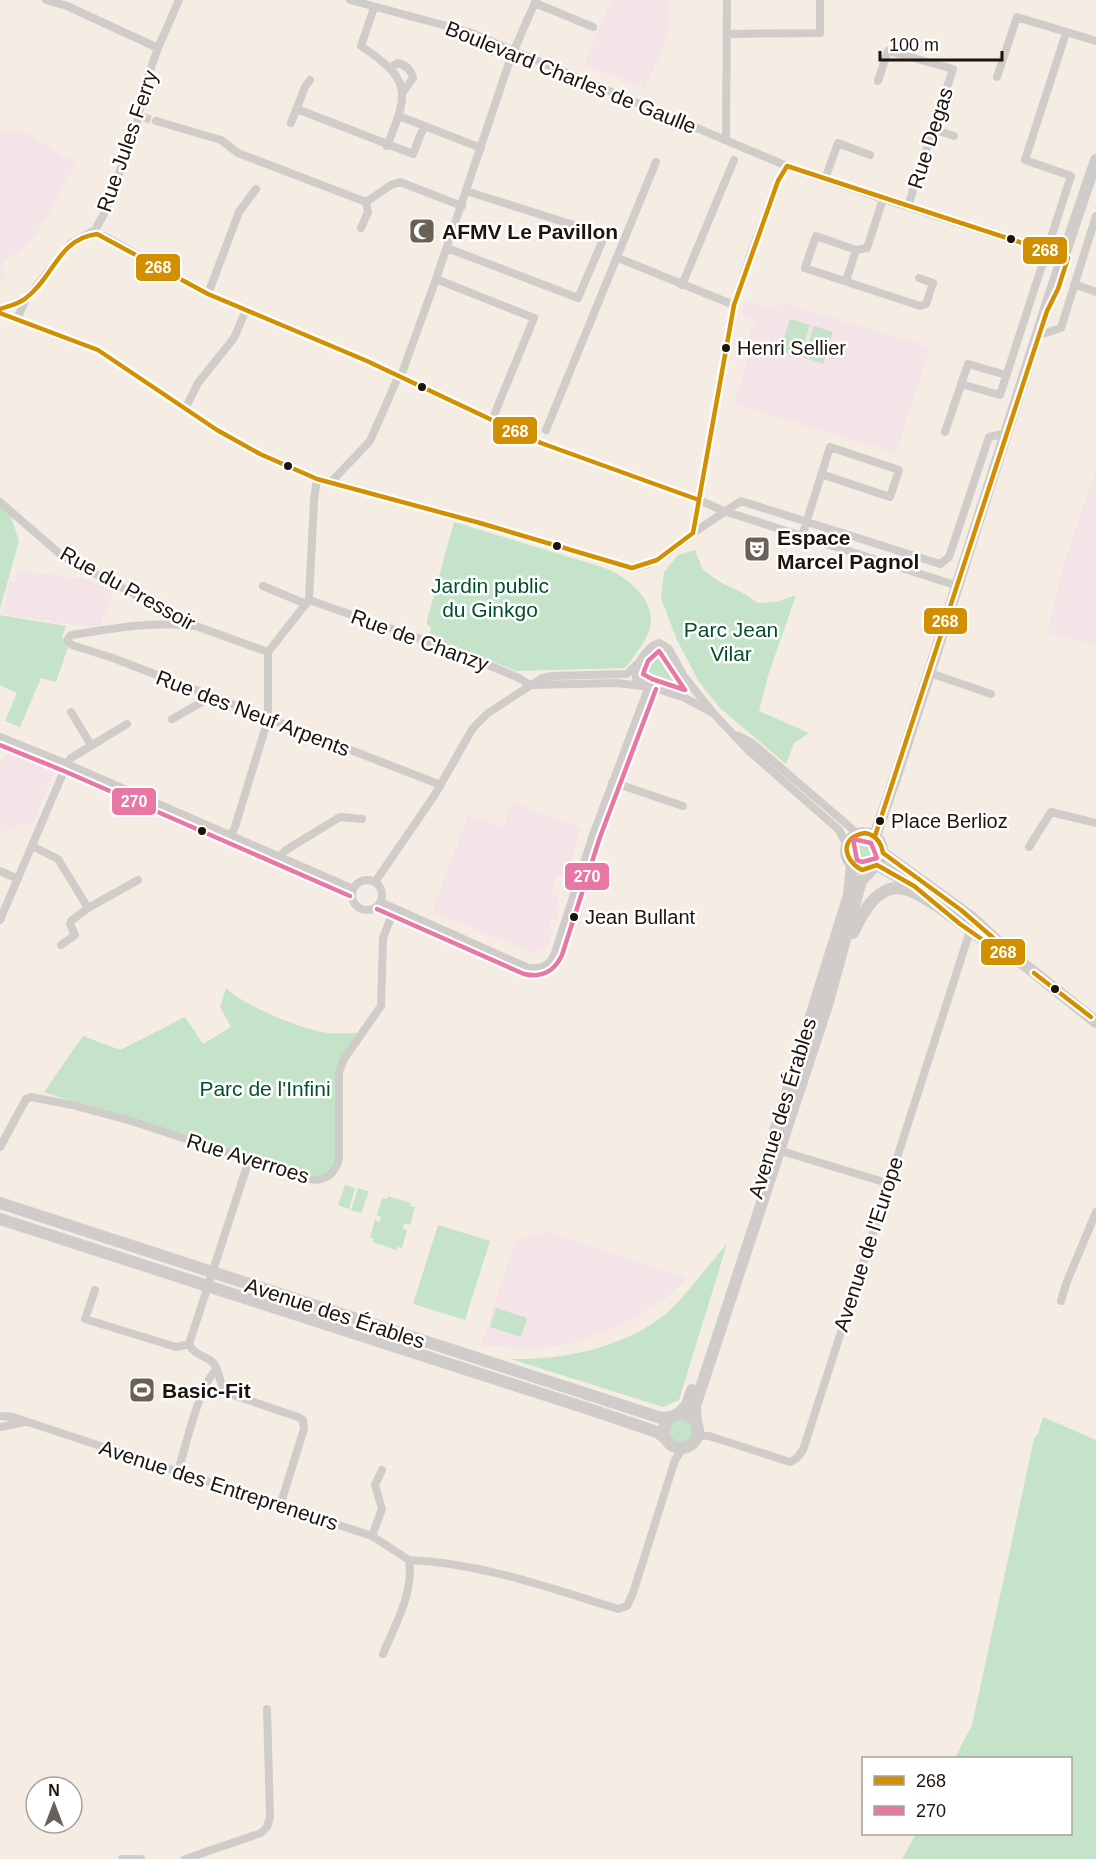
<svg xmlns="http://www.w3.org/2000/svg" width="1096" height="1859" font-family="Helvetica,sans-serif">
<rect width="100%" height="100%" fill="#f5ece4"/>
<path fill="#f5e4e7" d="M 611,0 L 669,0 L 668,34 L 645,89 L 584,64 Z
M 14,130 L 27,134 L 67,158 L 77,162 L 46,218 L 32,239 L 0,266 L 6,278 L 0,282 L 0,131 L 13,134 Z
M 746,301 L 769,308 L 770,305 L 778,307 L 780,302 L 930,347 L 896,453 L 734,404 L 751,349 L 745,347 L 755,319 L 741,315 Z
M 1096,469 L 1096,646 L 1048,632 L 1063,566 Z
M 17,570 L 89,580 L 113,592 L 100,625 L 91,626 L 67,624 L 2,614 L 10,581 L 16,581 Z
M 7,753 L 21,758 L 22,755 L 55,769 L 32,825 L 22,824 L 0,833 L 0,759 L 4,760 Z
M 512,802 L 581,828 L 566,877 L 557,875 L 551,894 L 559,897 L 558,904 L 560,905 L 556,920 L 552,919 L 549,929 L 553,930 L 547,947 L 535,953 L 432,912 L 468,815 L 503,827 Z
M 541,1229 L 687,1278 L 662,1302 L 610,1330 L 570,1344 L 533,1349 L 481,1345 L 515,1241 L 540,1234 Z"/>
<path fill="#c5e3c8" d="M 790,319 L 810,325 L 800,357 L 780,351 Z
M 814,326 L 833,332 L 823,364 L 803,357 Z
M 0,502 L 8,507 L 19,541 L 0,609 Z
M 454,522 L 602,567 C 625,575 657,599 650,628 C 645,643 635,655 625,668 L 516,671 L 429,636 L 431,627 L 427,625 L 427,620 Z
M 695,550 L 703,570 L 720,582 L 743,593 L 758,603 L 776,602 L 796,595 L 768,676 L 759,711 L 809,733 L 794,743 L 786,764 L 720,708 L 699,682 L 677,640 L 661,598 L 664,572 L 678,555 Z
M 0,615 L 66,626 L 62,637 L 68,647 L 56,682 L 41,678 L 20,727 L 5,721 L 17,693 L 0,685 Z
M 656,651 L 663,651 L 665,653 L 680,678 L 681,686 L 679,689 L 671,689 L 641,676 L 641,668 Z
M853 851a11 11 0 1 1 22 0a11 11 0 1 1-22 0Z
M 226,988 C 244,1006 303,1030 328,1033 C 338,1034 347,1033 357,1033 L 337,1065 L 335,1083 L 337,1151 C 335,1168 328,1176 311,1178 L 44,1092 L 83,1036 L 120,1050 L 185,1017 L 203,1044 L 231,1027 L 220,1007 Z
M 345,1185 L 355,1188 L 349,1209 L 338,1205 Z
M 358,1188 L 369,1192 L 361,1213 L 351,1210 Z
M 388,1196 L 411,1203 L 410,1206 L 415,1207 L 410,1225 L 404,1223 L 403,1229 L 407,1230 L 402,1248 L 397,1247 L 396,1250 L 373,1242 L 374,1239 L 370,1238 L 375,1220 L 380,1222 L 381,1217 L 377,1215 L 382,1198 L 387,1199 Z
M 438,1225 L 490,1241 L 465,1320 L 413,1304 Z
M 727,1244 L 679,1400 L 663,1407 L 511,1359 C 566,1360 623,1348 667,1313 C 674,1308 680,1299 686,1293 C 700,1276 713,1260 727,1244 Z
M 496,1308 L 527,1318 L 521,1337 L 490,1327 Z
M 1043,1417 L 1096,1440 L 1096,1859 L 902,1859 L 916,1834 L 1070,1834 L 1070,1758 L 955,1758 L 972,1725 L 1034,1439 L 1038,1434 Z
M669 1431a12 12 0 1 1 24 0a12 12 0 1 1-24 0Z"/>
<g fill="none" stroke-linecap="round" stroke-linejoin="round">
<path stroke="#d5ccc3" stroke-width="8" stroke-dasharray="8 4" stroke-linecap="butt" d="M 143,117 L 156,121"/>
<path stroke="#cfccc9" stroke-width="8" d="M 46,0 L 67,6 L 158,48
M 350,0 L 469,32 L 787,166 L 883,199 L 1068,258
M 535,3 L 593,27
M 374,8 L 361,46 C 412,80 409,92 387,146
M 727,34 L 820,33 L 820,0
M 390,68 L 398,63 C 406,65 411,70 413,78 L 403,92
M 997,77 L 1017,17 L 1096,41
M 878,81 L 888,51 L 953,69 L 908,206
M 297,109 L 413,154 L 424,126
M 399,116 L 481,148
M 156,121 L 221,140 L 238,153 L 366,202 L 391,185 L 400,182 L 462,206
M 291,123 L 305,87 L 310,80
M 933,129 L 954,136
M 726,140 L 727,0
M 825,179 L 838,143 L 870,155
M 361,228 L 368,212 L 366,202
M 88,234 L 104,236 L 208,294 L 367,361 L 541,443 L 699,500 L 724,511 L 958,586
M 447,248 L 578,298 L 605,235 L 466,191
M 856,250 L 816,236 L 805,268 L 920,306 L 926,304 L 933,283 L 919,278
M 618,258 L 734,305
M 436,279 L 534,318 L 492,420
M 846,281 L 856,250 L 867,248 L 883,199
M 1074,284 L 1096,292
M 682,285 L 734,160
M 208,294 L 239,212 L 256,189
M 0,309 L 26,299 L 71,243 L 95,230 L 104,214 L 135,130 L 146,82 L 158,48 L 179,0
M 0,313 L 98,350 L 217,430 L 260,454 L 317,479 L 480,523 L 632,568 C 657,565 674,548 693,533 L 734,305 L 750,256 L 778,181 L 787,166
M 17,319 L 26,299
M 1039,335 L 1061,328 L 1096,216
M 401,376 L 436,279 L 511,57 L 536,0
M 961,384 L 1000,395 L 1071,176 L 1025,160 L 1066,33
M 185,409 L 198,383 L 234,338 L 246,310
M 546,430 L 656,162
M 945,432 L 968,364 L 1006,375
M 331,482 L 370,441 L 399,375
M 0,502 L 60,554 L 88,570 L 196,626 L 268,652
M 693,533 L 741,501 L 940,564 L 949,557 L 989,437 L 1007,433
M 802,536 L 830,447 L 899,470 L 890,497 L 821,474
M 263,586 L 306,604
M 309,600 L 455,651 L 519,678 L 530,685
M 196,626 C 154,621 113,628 71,635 L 67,640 L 72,645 L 113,658 L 441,785
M 930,673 L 991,694
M 530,685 L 616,683 L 643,686
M 71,712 L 91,745
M 713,713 L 683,675 L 669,649 L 659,643 C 647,647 634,665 636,678 L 649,686 L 685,698 L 713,713 L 749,751 L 839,830 L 847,845
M 172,719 L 211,697
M 739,736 L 752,743 L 858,834
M 0,737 L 67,764 L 353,889
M 612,782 L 683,806
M 231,835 L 235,827 L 268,719 L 268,652 L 309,600 L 314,500 L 317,479
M 32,846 L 58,859 L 88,908 L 138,880
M 1029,847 L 1051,812 L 1096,823
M 279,857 L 286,850 L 340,817 L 362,819
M 0,871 L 18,879
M352 895a15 15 0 1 1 30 0a15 15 0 1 1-30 0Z
M 375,882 L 434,796 L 473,728 L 488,713 L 542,678 L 552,676 L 627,674 L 636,665
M 380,902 L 526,967 C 540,971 550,966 555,953 L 593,835 L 649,686
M 0,920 L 67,764 L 71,758 L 127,724
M 61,945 L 75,935 L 70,924 L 71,921 L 88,908
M 0,1147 L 26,1099 L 31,1097 L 72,1105 L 128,1120 L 309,1179 C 325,1182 335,1174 339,1159 L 339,1072 L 344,1059 L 381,1006 L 383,938 L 394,909
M 778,1150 L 887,1183
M 95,1290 L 85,1319 L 176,1347 L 189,1344 C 195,1358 212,1355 217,1369 C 200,1384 187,1441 180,1464 L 179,1473
M 1061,1301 L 1066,1284 L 1096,1212
M 189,1344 L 249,1160
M 217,1369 L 222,1386 L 233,1395 L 298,1417 L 303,1420 L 304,1429 L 280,1506
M 0,1416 L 13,1417 L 372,1536 L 409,1560 C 414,1593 395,1625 383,1654
M 0,1427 L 24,1422
M 698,1436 L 709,1436 L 790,1462 L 797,1458 L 803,1450 L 970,931
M 372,1536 L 382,1509 L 375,1485 L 382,1470
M 409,1560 C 481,1563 550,1588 618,1609 L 627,1606 L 633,1593 L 675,1460 L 682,1449
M 122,1859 L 141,1859
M 185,1859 L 261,1833 L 267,1827 L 270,1817 L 267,1709"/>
<path stroke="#cfccc9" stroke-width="12" d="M846 851a18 18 0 1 1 36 0a18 18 0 1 1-36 0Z
M 875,836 L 900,764 L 1053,287 L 1096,160
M 883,853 L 970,916 L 1016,958 L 1096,1022
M 877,865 L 917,888
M 932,902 L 993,947 L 1009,955
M 853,933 C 863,911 880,880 908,890 C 918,893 928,901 938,906
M 761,1176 L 849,895 L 852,865
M 0,1203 L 661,1418 L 670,1417
M 0,1219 L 595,1411 L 657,1432 L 665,1438
M664 1431a17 17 0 1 1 34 0a17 17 0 1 1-34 0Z
M 678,1414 L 687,1405 L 692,1390
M 696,1422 L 695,1406 L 828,1002 L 861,881 L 873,868"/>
<defs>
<path id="bus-1" d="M 787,166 L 1068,258 L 1058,289 L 1047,311 L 875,836
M 0,309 C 9,306 19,304 26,298 C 54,277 58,239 97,234 L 208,294 L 367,361 L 541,443 L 699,500
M 0,313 L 98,350 L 217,430 L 260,454 L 317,479 L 480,523 L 632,568 L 657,560 L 693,533 L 734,305 L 778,181 L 787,166
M 865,833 C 876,835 881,842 883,853 L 961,910 L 1020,961 L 993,947 L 960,924 L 914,886 L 877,865 L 862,870 C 843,860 839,837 865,833 Z
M 1034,973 L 1091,1017
M 1034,973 L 1091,1017"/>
<path id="bus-2" d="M 659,651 L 685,690 L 652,679 L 643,674 L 648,661 Z
M 0,745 L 64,771 L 350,896
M 853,839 L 871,843 L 877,858 L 862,862 L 857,860 Z
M 377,909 L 524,974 C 542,978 554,972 562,955 L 600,837 L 656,689"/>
</defs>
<use href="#bus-1" stroke="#fff" stroke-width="9"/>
<use href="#bus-2" stroke="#fff" stroke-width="9"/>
<use href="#bus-1" stroke="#d29001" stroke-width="4.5"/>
<use href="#bus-2" stroke="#e877a3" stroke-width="4.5"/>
</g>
<defs>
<symbol id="mosque-square" viewBox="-11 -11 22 22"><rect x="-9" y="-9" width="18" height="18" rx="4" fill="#696057" stroke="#fff"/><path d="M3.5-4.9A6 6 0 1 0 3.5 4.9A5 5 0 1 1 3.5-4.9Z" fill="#fff"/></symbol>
<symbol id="theatre-square" viewBox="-11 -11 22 22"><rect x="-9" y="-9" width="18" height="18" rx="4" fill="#696057" stroke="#fff"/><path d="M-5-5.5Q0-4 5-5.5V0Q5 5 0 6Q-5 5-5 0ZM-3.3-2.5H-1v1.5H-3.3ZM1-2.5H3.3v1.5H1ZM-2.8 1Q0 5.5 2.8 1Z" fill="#fff"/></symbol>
<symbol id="stadium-square" viewBox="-11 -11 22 22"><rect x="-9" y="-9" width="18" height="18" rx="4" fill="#696057" stroke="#fff"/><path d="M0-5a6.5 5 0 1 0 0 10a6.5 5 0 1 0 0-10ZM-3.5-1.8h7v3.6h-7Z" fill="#fff"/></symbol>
</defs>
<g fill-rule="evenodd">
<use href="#mosque-square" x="407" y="216" width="30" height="30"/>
<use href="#theatre-square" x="742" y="534" width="30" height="30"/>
<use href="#stadium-square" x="127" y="1375" width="30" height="30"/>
</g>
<g fill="#1d140b" stroke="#fff" stroke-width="2">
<circle cx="1011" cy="239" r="5"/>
<circle cx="726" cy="348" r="5"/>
<circle cx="422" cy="387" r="5"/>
<circle cx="288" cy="466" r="5"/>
<circle cx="557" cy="546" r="5"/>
<circle cx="880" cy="821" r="5"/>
<circle cx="202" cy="831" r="5"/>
<circle cx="574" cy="917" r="5"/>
<circle cx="1055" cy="989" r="5"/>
</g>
<g text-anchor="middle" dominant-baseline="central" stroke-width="5" stroke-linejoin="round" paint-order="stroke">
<g font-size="20" fill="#1d140b" stroke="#fff" text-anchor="start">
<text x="737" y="348">Henri Sellier</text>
<text x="891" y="821">Place Berlioz</text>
<text x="585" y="917">Jean Bullant</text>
</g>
<g font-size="21" fill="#1d140b" stroke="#fff">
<text transform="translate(571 77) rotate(22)">Boulevard Charles de Gaulle</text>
<text transform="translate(930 138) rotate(-72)">Rue Degas</text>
<text transform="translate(127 141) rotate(-71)">Rue Jules Ferry</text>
<text transform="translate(128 588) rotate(29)">Rue du Pressoir</text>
<text transform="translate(420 640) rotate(20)">Rue de Chanzy</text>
<text transform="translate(253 713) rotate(21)">Rue des Neuf Arpents</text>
<text transform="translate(782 1108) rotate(-73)">Avenue des Érables</text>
<text transform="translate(248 1158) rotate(17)">Rue Averroes</text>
<text transform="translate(868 1244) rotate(-72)">Avenue de l'Europe</text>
<text transform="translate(335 1313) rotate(18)">Avenue des Érables</text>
<text transform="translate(219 1485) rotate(18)">Avenue des Entrepreneurs</text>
</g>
<g font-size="21" font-weight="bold" fill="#1d140b" stroke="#fff" text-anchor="start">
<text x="442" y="231">AFMV Le Pavillon</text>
<text x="777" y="537">Espace<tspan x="777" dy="24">Marcel Pagnol</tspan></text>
<text x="162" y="1390">Basic-Fit</text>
</g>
<g font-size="21" fill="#00512b" stroke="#fff">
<text x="490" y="585">Jardin public<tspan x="490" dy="24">du Ginkgo</tspan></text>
<text x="731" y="629">Parc Jean<tspan x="731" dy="24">Vilar</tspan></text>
<text x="265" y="1088">Parc de l'Infini</text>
</g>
</g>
<g stroke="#fff" stroke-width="2">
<rect x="1022" y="236" width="46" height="29" rx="6" fill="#d29001"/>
<rect x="135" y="253" width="46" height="29" rx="6" fill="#d29001"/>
<rect x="492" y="416" width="46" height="29" rx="6" fill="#d29001"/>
<rect x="923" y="607" width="45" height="28" rx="6" fill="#d29001"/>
<rect x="111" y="787" width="46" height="29" rx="6" fill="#e877a3"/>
<rect x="564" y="862" width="46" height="29" rx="6" fill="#e877a3"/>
<rect x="980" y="938" width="46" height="28" rx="6" fill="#d29001"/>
</g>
<g font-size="16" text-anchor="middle" font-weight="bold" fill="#fff">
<text x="1045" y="256">268</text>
<text x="158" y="273">268</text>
<text x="515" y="437">268</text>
<text x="945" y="627">268</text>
<text x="134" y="807">270</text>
<text x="587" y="882">270</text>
<text x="1003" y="958">268</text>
</g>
<rect x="862" y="1757" width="210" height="78" fill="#ffffff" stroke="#a5a19d" stroke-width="1.5"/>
<rect x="874" y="1776" width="30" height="9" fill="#d29001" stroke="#a5a19d" stroke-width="1.5"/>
<text x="916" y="1787" font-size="18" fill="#1d140b">268</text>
<rect x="874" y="1806" width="30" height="9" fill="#e877a3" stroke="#a5a19d" stroke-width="1.5"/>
<text x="916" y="1817" font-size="18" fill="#1d140b">270</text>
<g transform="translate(54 1805)"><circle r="28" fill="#ffffff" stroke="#a5a19d" stroke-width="1.5"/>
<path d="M0-4.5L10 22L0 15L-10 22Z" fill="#696057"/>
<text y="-9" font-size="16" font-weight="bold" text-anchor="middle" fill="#1d140b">N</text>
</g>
<path d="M880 51v9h122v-9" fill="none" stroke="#1d140b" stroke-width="3"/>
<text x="889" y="51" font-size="18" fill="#1d140b" stroke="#ffffff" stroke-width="4.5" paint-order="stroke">100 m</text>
</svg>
